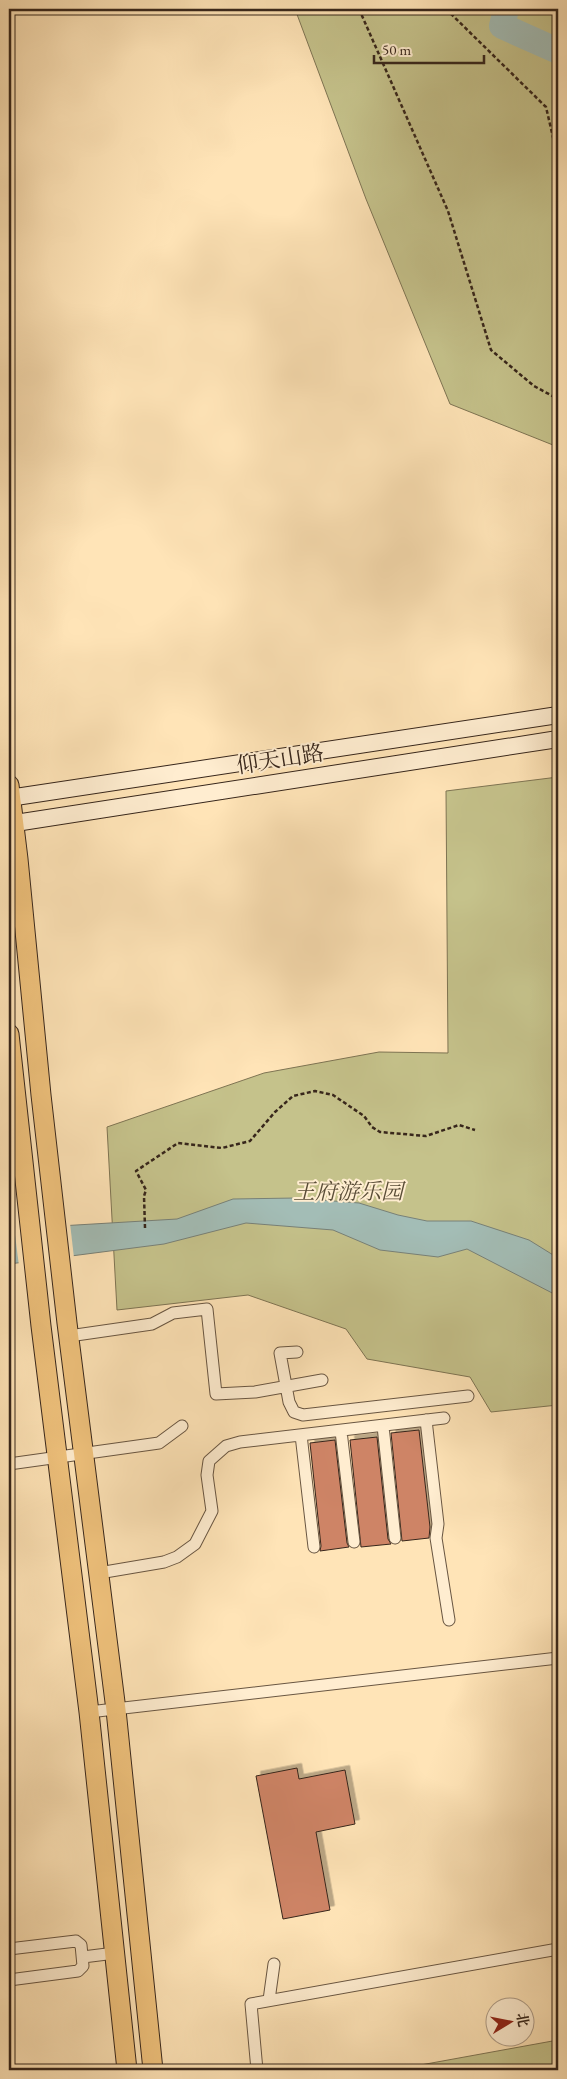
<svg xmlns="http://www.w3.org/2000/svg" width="567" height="2079" font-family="'EB Garamond','Noto Serif SC',serif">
<defs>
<filter id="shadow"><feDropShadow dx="4.5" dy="-4.5" stdDeviation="0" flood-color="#0004"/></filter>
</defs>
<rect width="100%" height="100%" fill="#ffe4b7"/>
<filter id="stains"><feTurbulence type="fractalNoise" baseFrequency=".004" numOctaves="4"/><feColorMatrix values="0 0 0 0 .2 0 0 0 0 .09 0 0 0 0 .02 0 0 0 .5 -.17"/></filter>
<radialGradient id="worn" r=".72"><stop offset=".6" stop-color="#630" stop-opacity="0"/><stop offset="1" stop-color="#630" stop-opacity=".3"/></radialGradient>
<path fill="#c5c28b" stroke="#7e7453" d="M 295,9 L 558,9 L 558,447 L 450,404 L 366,199 Z
M 558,777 L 558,1405 L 491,1412 L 470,1377 L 367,1359 L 346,1329 L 248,1295 L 117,1310 L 107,1127 L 264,1073 L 379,1052 L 448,1053 L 446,791 Z
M 558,2040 L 558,2070 L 393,2070 Z"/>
<path fill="#a3bdb6" stroke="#788178" d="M 296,1198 L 359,1203 L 398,1215 L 427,1221 L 471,1221 L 529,1240 L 558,1258 L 558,1296 L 467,1249 L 438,1257 L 380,1250 L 333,1230 L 246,1223 L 164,1244 L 9,1264 L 9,1229 L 177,1219 L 233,1199 Z"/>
<path fill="#ffe4b7" d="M 70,1223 L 74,1258 L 19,1266 L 14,1227 Z"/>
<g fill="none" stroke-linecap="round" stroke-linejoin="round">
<path stroke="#a3bdb6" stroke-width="26" d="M 506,9 L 502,26 L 558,51"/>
</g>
<path fill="#ce8466" stroke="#37261b" filter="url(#shadow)" d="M 419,1430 L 430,1527 L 429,1538 L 402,1541 L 391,1433 Z
M 377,1437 L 388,1539 L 391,1544 L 361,1547 L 350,1440 Z
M 335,1440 L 347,1543 L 349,1547 L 320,1551 L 321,1546 L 310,1443 Z
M 297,1768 L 299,1779 L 345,1770 L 355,1824 L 316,1832 L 330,1910 L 283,1919 L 256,1776 Z"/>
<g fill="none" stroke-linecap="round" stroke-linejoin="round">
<defs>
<path id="street" d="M 69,1336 L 152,1324 L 173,1313 L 207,1309 L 216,1394 L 255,1392 L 322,1380
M 297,1352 L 280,1353 L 289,1402 L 294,1412 L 303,1415 L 468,1396
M 426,1420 L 438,1524 L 436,1538 L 449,1620
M 383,1426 L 395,1538
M 341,1431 L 354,1542
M 301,1435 L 314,1547
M 9,1464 L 159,1443 L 182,1426
M 99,1573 L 164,1562 L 177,1557 L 195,1544 L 212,1511 L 207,1475 L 209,1461 L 226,1446 L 240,1442 L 444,1418
M 89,1712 L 558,1658
M 9,1949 L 76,1941 L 81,1945 L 83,1966 L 78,1971 L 9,1980
M 83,1957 L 115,1953
M 269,2000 L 274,1964
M 257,2070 L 251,2004 L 558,1949"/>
<path id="secondary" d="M 9,798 L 558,715
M 9,824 L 558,739"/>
<path id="primary" d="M 9,785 L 18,859 L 41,1095 L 67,1323 L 116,1710 L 153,2070
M 9,1034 L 41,1326 L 89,1712 L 127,2070"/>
</defs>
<use href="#street" stroke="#695642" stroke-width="13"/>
<use href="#secondary" stroke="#37261b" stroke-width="18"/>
<use href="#primary" stroke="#37261b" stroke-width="21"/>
<path stroke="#37261b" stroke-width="2.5" stroke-dasharray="4 2.5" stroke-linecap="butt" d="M 359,9 L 448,211 L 491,350 L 534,386 L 558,399
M 446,9 L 546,107 L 558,159
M 145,1228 L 144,1196 L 146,1190 L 136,1171 L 178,1143 L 222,1148 L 250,1141 L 275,1112 L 293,1096 L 315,1091 L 333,1095 L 364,1116 L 372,1127 L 380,1132 L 426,1136 L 459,1125 L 475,1130"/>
<use href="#street" stroke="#ffedd0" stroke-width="11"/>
<use href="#secondary" stroke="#ffedd0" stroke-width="16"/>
<use href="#primary" stroke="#f0c27c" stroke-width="19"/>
</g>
<g text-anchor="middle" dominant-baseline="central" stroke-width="4" stroke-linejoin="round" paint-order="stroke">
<g font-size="22" fill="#37261b" stroke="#ffedd0">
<text transform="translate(280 759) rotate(-9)">仰天山路</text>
</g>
<g font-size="22" font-style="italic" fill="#5a4d37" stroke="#ffedd0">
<text x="348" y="1191">王府游乐园</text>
</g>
</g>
<rect width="567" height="2079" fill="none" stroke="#ffe4b7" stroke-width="30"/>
<rect x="10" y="10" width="547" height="2059" fill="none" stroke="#37261b" stroke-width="2.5"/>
<rect x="15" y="15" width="537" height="2049" fill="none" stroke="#37261b"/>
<g transform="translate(510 2022) rotate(80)"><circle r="24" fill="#ffedd0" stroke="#af9d88"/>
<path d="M0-4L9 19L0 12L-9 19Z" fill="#8f2418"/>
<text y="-8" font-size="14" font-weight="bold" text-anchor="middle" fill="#37261b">北</text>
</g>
<path d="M374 55v8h110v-8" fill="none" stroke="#37261b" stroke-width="2.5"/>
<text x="382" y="55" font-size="15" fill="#37261b" stroke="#ffedd0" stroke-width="4" paint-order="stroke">50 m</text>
<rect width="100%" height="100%" filter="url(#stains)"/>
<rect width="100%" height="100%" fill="url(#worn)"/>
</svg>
